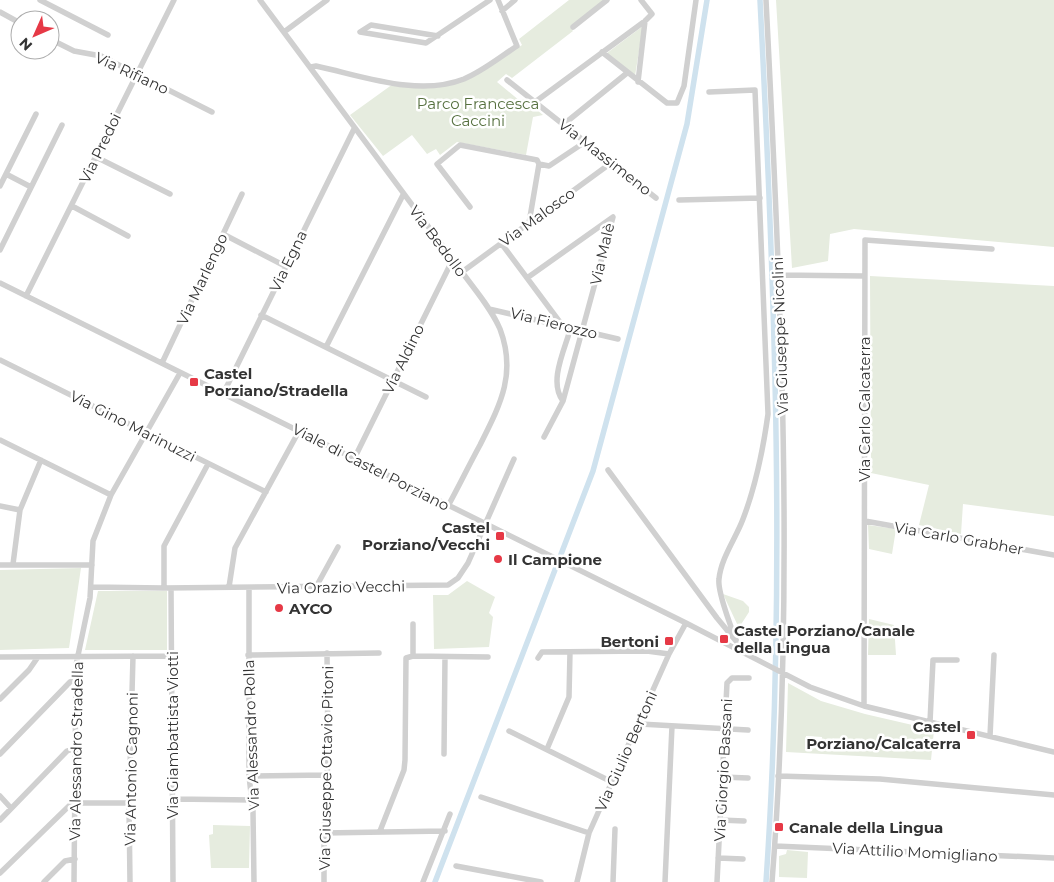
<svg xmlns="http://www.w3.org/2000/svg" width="1054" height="882" font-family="Montserrat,sans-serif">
<rect width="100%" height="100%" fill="#fff"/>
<path fill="#e6ecdf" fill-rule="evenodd" d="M 569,0 L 605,0 L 570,27 L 573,31 L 512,78 L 506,74 L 497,82 L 520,101 L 524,99 L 543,115 L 533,117 L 526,155 L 457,142 L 440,155 L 436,149 L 427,154 L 412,135 L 383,156 L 350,115 L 393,84 C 452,97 474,76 522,45 L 519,39 Z
M 776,0 L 1054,0 L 1054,247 L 854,229 L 830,234 L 828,261 L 792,268 Z
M 643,26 L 635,76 L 607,53 Z
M 870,276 L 1054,286 L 1054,516 L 963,504 L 961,534 L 919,525 L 929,485 L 871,473 Z
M 868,525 L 896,529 L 892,554 L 869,549 Z
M 81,568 L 69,648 L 0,650 L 0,570 Z
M 467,581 L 495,597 L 489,613 L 493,617 L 489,647 L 434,649 L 433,595 L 448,595 Z
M 98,591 L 167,591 L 167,650 L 85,650 Z
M 723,594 L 743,601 L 749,607 L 749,612 L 740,626 L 738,626 Z
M 869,619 L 894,625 L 896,655 L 868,655 Z
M 788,683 L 821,701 L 865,714 L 934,730 L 931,760 L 786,752 ZM 806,736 L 822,737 L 821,747 L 806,746 Z
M 213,825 L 250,826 L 249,868 L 211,868 L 209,835 L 213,834 Z
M 787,850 L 808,852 L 807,878 L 779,877 L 779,856 L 786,854 Z"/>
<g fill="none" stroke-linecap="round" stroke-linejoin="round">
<path stroke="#cfe2ee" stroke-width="5.5" d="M 760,0 C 775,294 786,588 766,882
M 435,882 L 593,471 L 687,124 L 707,0"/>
<path stroke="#d0d0d0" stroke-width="5.5" d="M 40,0 L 108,35
M 260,0 L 462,272 C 475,290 491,308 500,329 C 517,374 500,405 480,445 C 469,465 459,486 448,506
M 766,0 C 781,293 795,589 772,882
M 502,11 L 515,0
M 0,12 L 20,23
M 573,27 L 607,0
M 284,32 L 327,0
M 438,36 L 371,25 L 360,32 L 426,43 L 490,0
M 50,39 L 74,51 L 101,56 L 212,112
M 602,52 L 667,103 L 677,103 L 684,86 L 696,0
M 311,67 L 316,66 C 363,76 418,97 464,79 C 483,71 500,57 517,46 L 498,0
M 507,80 L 656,198
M 638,82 L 645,21
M 709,92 L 755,90 L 768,414 C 763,450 756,485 743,519 C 736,538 721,558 719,579 C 717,592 735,639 741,651
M 535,102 L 645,21 L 652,14 L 641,0
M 564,124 L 627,73
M 96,157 L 170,194
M 539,164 L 549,166 L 585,142
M 6,174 L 31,187
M 0,186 L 36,114
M 679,200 L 760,198
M 72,206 L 128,236
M 470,207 L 437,164 L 460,145 L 537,160 L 539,164
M 529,223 L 539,164
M 223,234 L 285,266
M 501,243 L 562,325
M 0,250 L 62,125
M 462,272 L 611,163
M 778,275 L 864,276
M 527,278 L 613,217 L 563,401 L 544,437
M 0,283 L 686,623 L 810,687 L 864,706 L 1054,752
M 26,296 L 174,0
M 489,309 L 618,339
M 261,315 L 426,397
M 326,347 L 403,195
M 0,360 L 266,492
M 162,363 L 242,194
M 223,394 L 354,129
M 563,401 C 548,382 565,349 571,327
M 0,440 L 111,495
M 354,459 L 453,259
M 608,470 L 717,618 L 736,641
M 0,506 L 20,510
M 865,521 L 1054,555
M 13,564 L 20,510 L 41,460
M 0,565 L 92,565
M 91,587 L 164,588 L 448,585 L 458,578 L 468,563 L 514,459
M 229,587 L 235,548 L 299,431
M 316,587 L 338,547
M 164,588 L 164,546 L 208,464
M 171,588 L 173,882
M 249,588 L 249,776 L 253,811 L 254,882
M 413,624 L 413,656
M 248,655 L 379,653
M 0,657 L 172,656
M 538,658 L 542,652 L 647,651 L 669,654
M 0,699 L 29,670 L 38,657
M 864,706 L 865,240 L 992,249
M 930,722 L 933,660 L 957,660
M 640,724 L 748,730
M 509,731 L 612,782
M 990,736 L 994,655
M 547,749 L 569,697 L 570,652
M 0,754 L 70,682 L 76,679
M 444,754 L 445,657
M 249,776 L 326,775
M 778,776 L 880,779 L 1054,795
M 722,777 L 748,778
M 0,796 L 11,808
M 481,797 L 589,833
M 173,799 L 252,800
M 0,820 L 67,751 L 76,748
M 720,820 L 744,821
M 380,831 L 404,770 L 405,760 L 406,658 L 413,656 L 488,657
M 324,833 L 445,831
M 775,846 L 1054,858
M 718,858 L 743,859
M 456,866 L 541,882
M 0,873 L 70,805 L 75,803 L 129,803
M 44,882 L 65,861 L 75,859
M 74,882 L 76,665 L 90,598 L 93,541 L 111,495 L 180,373
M 130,882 L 129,806 L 133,656
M 324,882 L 324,833 L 328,759 L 327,653
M 423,882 L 450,814
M 577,882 L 589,833 L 669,654 L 686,623
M 613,882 L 615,829
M 665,882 L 672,726
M 717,882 L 727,683 L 732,678 L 749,678"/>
</g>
<g fill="#e63946" stroke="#fff" stroke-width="2">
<rect x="189" y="377" width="10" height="10" rx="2.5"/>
<rect x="495" y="531" width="10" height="10" rx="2.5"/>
<circle cx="498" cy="559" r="5"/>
<circle cx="279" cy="608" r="5"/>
<rect x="719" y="634" width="10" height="10" rx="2.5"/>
<rect x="664" y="636" width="10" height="10" rx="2.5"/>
<rect x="966" y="730" width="10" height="10" rx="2.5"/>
<rect x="774" y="822" width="10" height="10" rx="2.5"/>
</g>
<g text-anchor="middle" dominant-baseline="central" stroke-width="5" stroke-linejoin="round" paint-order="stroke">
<g font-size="15" fill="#333" stroke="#fff">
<text transform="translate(132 73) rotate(25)">Via Rifiano</text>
<text transform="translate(100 148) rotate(-64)">Via Predoi</text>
<text transform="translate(605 157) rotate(38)">Via Massimeno</text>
<text transform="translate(537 217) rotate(-36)">Via Malosco</text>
<text transform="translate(438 241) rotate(53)">Via Bedollo</text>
<text transform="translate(602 254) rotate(-77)">Via Malè</text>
<text transform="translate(288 261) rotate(-64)">Via Egna</text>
<text transform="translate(202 279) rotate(-65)">Via Marlengo</text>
<text transform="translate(554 323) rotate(14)">Via Fierozzo</text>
<text transform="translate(780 336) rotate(-92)">Via Giuseppe Nicolini</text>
<text transform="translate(403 359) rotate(-64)">Via Aldino</text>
<text transform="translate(864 409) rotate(-90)">Via Carlo Calcaterra</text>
<text transform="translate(133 426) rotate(27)">Via Gino Marinuzzi</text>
<text transform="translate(371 467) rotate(27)">Viale di Castel Porziano</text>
<text transform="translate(959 538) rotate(10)">Via Carlo Grabher</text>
<text transform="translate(341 587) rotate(-1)">Via Orazio Vecchi</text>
<text transform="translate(172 735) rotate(-90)">Via Giambattista Viotti</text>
<text transform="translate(251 735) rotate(-92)">Via Alessandro Rolla</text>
<text transform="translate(76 751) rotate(-89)">Via Alessandro Stradella</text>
<text transform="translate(626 751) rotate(-66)">Via Giulio Bertoni</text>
<text transform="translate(326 768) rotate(-89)">Via Giuseppe Ottavio Pitoni</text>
<text transform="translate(131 769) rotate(-89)">Via Antonio Cagnoni</text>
<text transform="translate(723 770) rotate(-87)">Via Giorgio Bassani</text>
<text transform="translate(915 852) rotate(3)">Via Attilio Momigliano</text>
</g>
<g font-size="15" fill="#56703f" stroke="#fff">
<text x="478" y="103">Parco Francesca<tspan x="478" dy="17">Caccini</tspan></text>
</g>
<g font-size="15" font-weight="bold" fill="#333" stroke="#fff" text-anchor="start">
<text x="204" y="373">Castel<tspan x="204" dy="17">Porziano/Stradella</tspan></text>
<text x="490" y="527" text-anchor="end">Castel<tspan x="490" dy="17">Porziano/Vecchi</tspan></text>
<text x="508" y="559">Il Campione</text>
<text x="289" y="608">AYCO</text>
<text x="734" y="630">Castel Porziano/Canale<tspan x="734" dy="17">della Lingua</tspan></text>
<text x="659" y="641" text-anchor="end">Bertoni</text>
<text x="961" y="726" text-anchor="end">Castel<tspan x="961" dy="17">Porziano/Calcaterra</tspan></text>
<text x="789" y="827">Canale della Lingua</text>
</g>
</g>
<g transform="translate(35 35) rotate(225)"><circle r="24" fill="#ffffff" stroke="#adadad"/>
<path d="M0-4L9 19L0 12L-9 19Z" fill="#e63946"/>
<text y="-8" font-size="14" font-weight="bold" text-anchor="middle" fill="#333333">N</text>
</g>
</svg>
